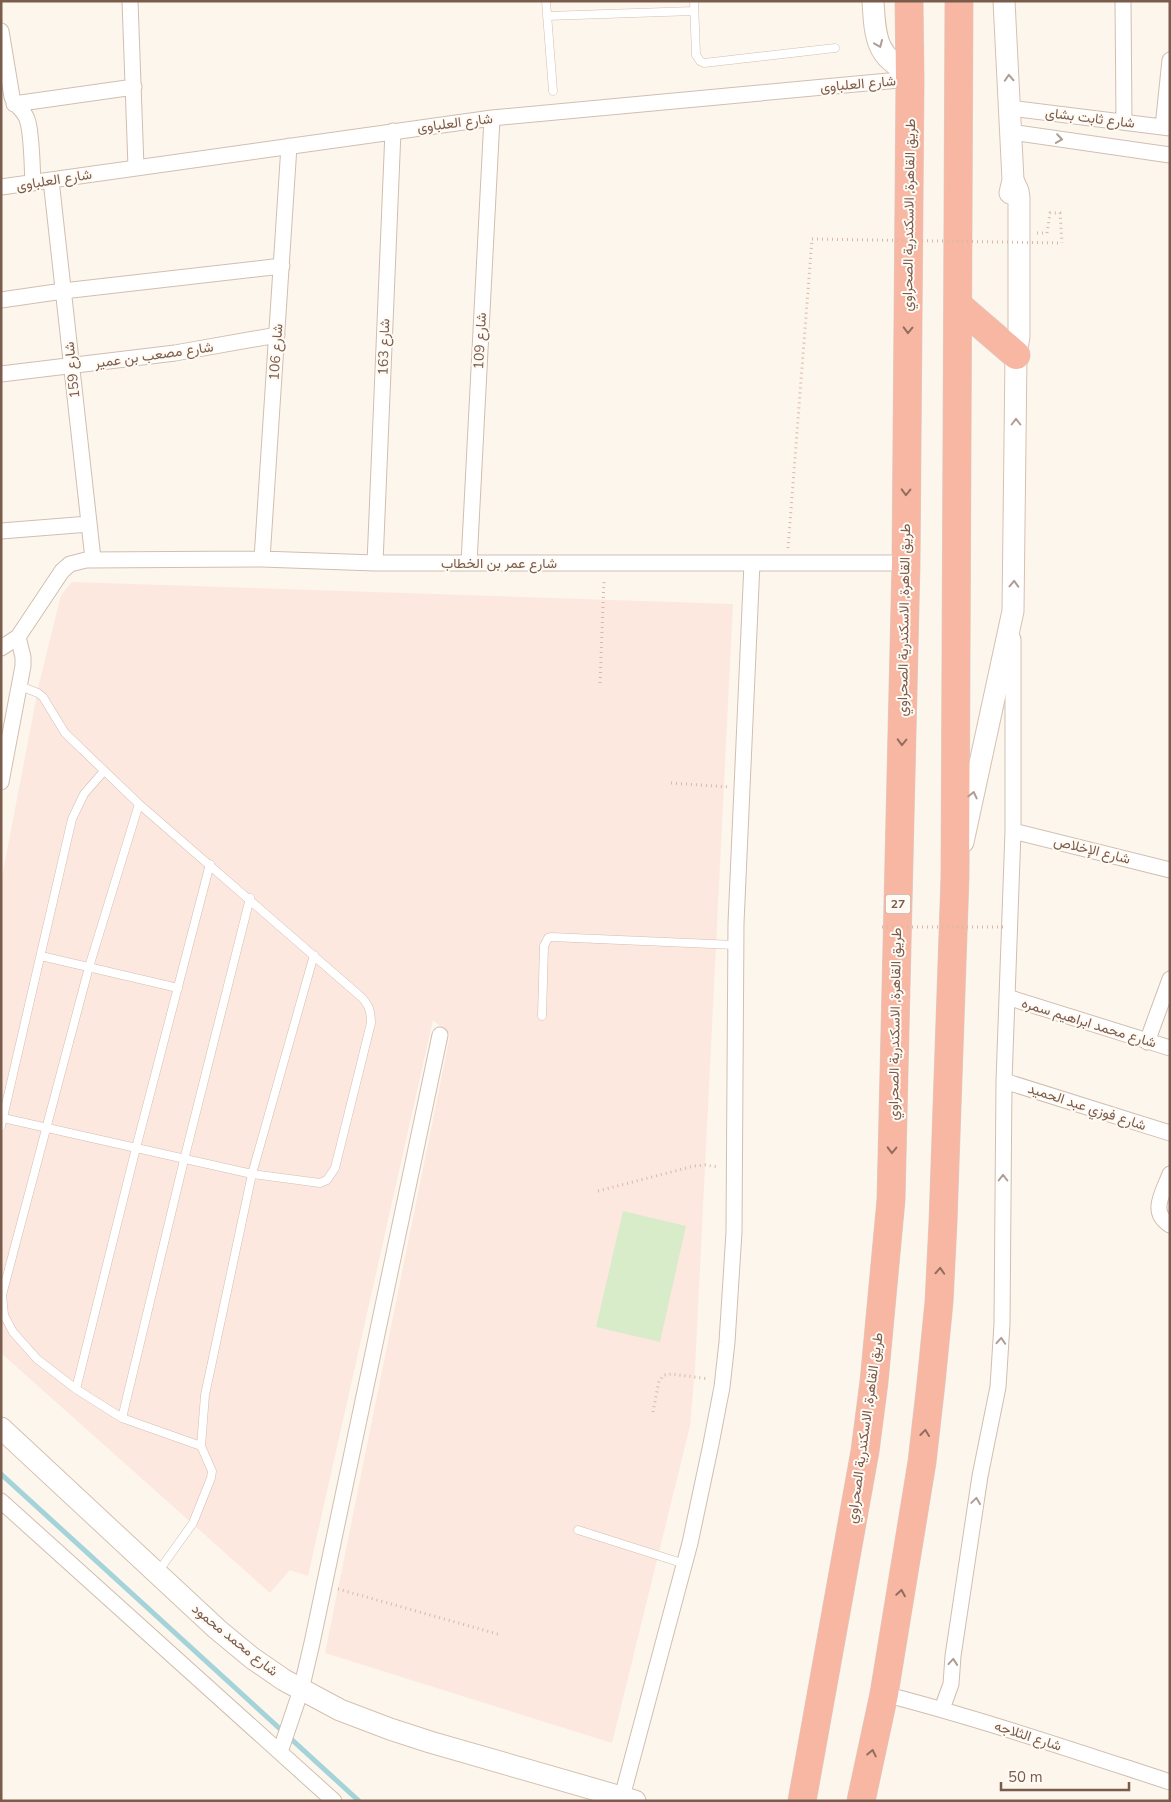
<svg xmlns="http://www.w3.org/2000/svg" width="1171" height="1802" font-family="'Nunito Sans',Vazirmatn,sans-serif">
<rect width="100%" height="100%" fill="#fdf6ec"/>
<path fill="#fde8e0" d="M 72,582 L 733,604 L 695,1369 L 690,1426 L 612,1743 L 325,1653 L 450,1035 L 433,1020 L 308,1576 L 290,1570 L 270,1593 L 1,1353 L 1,882 L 39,684 L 61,595 Z"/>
<path fill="#d8ecc9" d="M 623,1211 L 686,1226 L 660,1342 L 596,1327 Z"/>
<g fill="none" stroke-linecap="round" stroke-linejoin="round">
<path stroke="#a5d3da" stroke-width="5" d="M 1,1474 L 359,1801"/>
<defs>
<path id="lane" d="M 546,1 L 553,91
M 694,1 L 696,55 L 700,61 L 704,63 L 835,48
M 547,16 L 694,11
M 139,804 L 89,967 L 2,1295 L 4,1315 L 13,1332 L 37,1359 L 76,1389 L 122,1418 L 201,1446
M 41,956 L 178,988
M 542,1016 L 544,946 L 548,938 L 551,937 L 735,945
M 3,1118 L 252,1174 L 320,1183 L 327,1180 L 335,1168 L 371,1023 C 371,1012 369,1004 360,996 L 139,804 L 65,733 L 43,697 L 38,693 L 20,686
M 1,1126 L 72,819 L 84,794 L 104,771
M 76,1389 L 136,1148 L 210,864
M 122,1418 L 184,1160 L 250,898
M 578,1530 L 685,1564
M 158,1572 L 193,1523 L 211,1478 L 212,1471 L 201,1446 L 205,1395 L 252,1174 L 314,955"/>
<path id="street" d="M 130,1 L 136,167
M 1123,1 L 1124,122
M 1,31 L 12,97 C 15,106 24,110 27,119 C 32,132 32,167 33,183
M 14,104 L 134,87
M 1010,108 L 1170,128
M 1163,127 L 1170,60
M 1011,132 L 1170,155
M 51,180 L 93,559
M 1,187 L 492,118 L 910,79
M 1,300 L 63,291 L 282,266
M 1,374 L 175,353 L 277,335
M 1,531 L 89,524
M 262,559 L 289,146
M 375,563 L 393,131
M 469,563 L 492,118
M 1,648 L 18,637 L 62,571 L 70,564 L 86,560 L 262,559 L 375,563 L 906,563
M 1,782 L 23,666 L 23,657 L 18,637
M 1013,831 L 1170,870
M 1007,997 L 1170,1048
M 1147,1042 L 1170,979
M 1004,1081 L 1170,1133
M 1170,1174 C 1163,1193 1149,1212 1170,1225
M 1,1501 L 334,1801
M 884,1694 C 981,1719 1075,1751 1170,1782
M 942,1709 L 951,1684 L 953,1656 L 980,1476 L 998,1387 L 1002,1324 L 1004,1081 L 1013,831 L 1013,639
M 280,1752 L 301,1690 L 312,1643 L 440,1035
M 622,1797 L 690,1543 L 711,1444 L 722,1387 L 727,1342 L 734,1232 L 736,923 L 752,563"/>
<path id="secondary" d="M 873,1 C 875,34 875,58 910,72
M 1004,1 L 1013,180 L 1010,193
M 963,842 L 1013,611 L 1016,355 L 1019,336 L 1019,198 L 1018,191 L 1013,180
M 1,1428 L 217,1629 L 252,1658 L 284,1680 L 340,1710 L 390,1729 L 430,1742 L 635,1801"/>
<path id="highway" d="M 958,305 L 1016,355
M 802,1801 L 865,1451 L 874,1382 L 891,1200 L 906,563 L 910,79 L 909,1
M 861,1801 L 884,1694 L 922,1462 L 931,1383 L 939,1302 L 943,1222 L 955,877 L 959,1"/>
</defs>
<use href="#lane" stroke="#d1beb0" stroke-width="9"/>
<use href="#street" stroke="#d1beb0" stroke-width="17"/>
<use href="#secondary" stroke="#d6c0b0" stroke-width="23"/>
<use href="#highway" stroke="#dad1cd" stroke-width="29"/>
<path stroke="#d9b8a5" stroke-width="3" stroke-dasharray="1 4" stroke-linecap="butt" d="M 1037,233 L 1047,233 L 1050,213 L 1060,213 L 1062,243
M 788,548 L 812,239
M 600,683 L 604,579
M 671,783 L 729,787
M 598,1191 L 694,1166 L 705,1165 L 719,1167
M 653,1412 L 659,1381 L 664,1375 L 672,1374 L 709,1379
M 338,1589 L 501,1635"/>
<use href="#lane" stroke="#fff" stroke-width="8"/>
<use href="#street" stroke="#fff" stroke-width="15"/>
<use href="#secondary" stroke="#fff" stroke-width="21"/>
<use href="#highway" stroke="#f7b7a3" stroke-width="28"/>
<path stroke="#d9b8a5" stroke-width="3" stroke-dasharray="1 4" stroke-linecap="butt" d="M 812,239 L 1062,243
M 882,927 L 1006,927"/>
</g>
<defs><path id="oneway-chevron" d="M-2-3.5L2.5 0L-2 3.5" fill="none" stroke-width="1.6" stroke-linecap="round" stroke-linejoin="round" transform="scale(1.25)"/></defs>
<g stroke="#af9d94">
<use href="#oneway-chevron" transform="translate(879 44) rotate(67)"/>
<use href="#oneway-chevron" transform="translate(1009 78) rotate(-93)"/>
<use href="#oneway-chevron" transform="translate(1059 139) rotate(8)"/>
<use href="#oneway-chevron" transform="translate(1016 422) rotate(-90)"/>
<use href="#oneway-chevron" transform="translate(1014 584) rotate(-88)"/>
<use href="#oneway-chevron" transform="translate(973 795) rotate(-77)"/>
<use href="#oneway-chevron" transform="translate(1003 1178) rotate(-90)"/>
<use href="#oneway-chevron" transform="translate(1001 1341) rotate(-86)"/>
<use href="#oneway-chevron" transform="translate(976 1501) rotate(-82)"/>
<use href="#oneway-chevron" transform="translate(953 1662) rotate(-85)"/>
</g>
<g stroke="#936e5e">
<use href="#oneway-chevron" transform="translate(908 330) rotate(91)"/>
<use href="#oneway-chevron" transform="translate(906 492) rotate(91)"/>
<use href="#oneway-chevron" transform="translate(902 742) rotate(91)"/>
<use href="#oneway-chevron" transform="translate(892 1150) rotate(91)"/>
<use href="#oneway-chevron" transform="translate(940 1271) rotate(-87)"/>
<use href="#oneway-chevron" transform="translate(925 1433) rotate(-83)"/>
<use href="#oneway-chevron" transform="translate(901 1593) rotate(-81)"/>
<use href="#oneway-chevron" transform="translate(872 1753) rotate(-78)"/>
</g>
<g text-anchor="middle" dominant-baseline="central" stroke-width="4" stroke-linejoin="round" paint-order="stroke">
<rect fill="#fffaf3" stroke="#a28b7f" stroke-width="1" x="885.5" y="894.5" width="25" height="19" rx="4"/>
<g font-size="12" font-weight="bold" fill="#7a5c4d">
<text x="898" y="904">27</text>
</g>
<g font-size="14" fill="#7a5c4d" stroke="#fffaf3">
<text transform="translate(858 84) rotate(-5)">شارع العلباوى</text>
<text transform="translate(1090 118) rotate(7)">شارع ثابت بشاى</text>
<text transform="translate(455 123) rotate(-7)">شارع العلباوى</text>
<text transform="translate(54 180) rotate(-9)">شارع العلباوى</text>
<text transform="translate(909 215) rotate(-89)">طريق القاهرة, الاسكندرية الصحراوي</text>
<text transform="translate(480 341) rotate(-87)">شارع 109</text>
<text transform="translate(384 347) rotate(-88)">شارع 163</text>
<text transform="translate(276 352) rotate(-86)">شارع 106</text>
<text transform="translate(154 355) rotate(-8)">شارع مصعب بن عمير</text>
<text transform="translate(72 370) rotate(-96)">شارع 159</text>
<text x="499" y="563">شارع عمر بن الخطاب</text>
<text transform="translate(904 620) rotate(-89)">طريق القاهرة, الاسكندرية الصحراوي</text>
<text transform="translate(1092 850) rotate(14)">شارع الإخلاص</text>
<text transform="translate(1089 1023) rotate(17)">شارع محمد ابراهيم سمره</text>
<text transform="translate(895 1024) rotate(-89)">طريق القاهرة, الاسكندرية الصحراوي</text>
<text transform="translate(1087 1107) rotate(18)">شارع فوزي عبد الحميد</text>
<text transform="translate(865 1428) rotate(-82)">طريق القاهرة, الاسكندرية الصحراوي</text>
<text transform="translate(235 1640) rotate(39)">شارع محمد محمود</text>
<text transform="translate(1028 1736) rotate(18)">شارع الثلاجه</text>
</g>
</g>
<rect width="1171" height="1802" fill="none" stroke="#7a5c4d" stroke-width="5"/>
<path d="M1001 1782v8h128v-8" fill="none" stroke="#7a5c4d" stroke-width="2.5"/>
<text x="1008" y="1782" font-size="15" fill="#7a5c4d" stroke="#fffaf3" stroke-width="4" paint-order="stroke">50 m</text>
</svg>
